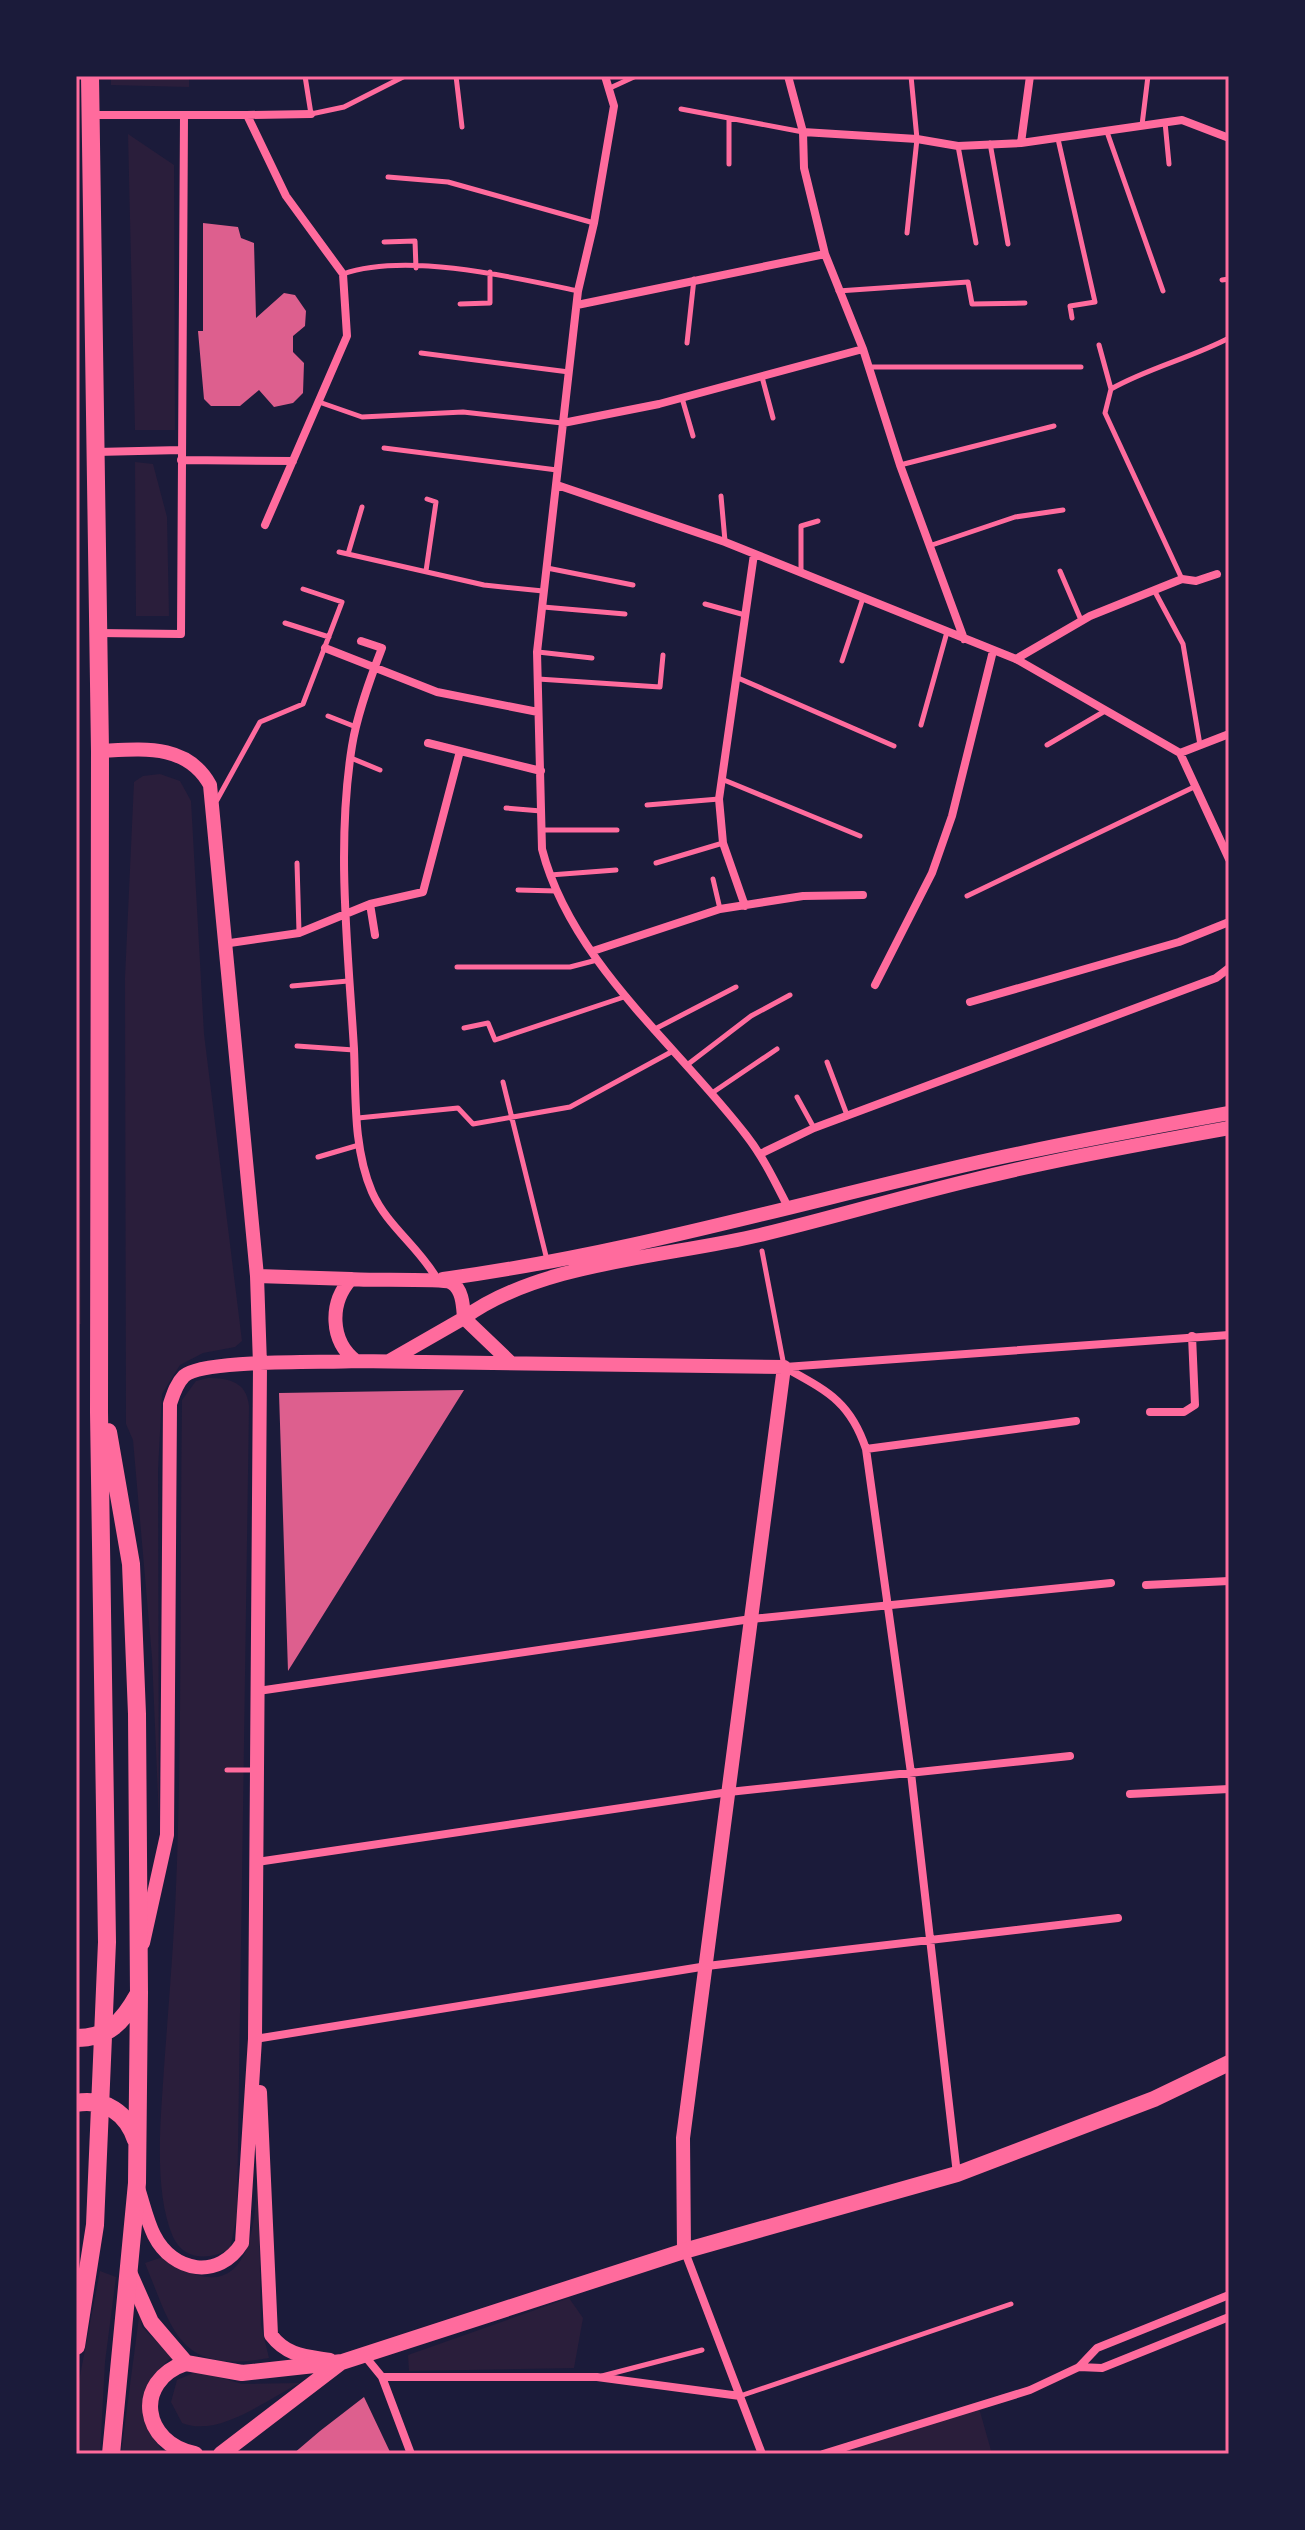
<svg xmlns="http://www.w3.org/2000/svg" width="1305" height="2530" font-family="Arial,sans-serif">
<rect width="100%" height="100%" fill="#1b1b3a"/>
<path fill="#2a1e3b" d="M 76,76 L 81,1324 L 76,1325 Z
M 111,76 L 189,76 L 189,87 L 111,85 Z
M 128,134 L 174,165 L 175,430 L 135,430 Z
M 135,462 L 153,464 L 167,517 L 169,616 L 136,616 Z
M 160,774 L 180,781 L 191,801 L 204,1034 L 242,1341 L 235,1347 L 203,1353 L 180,1365 L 162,1394 L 158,1470 L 159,1819 L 152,1657 L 133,1440 L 126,1424 L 125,978 L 134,782 L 143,776 Z
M 208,1378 C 229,1378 247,1382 249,1406 L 237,2215 L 230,2249 C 210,2260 184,2261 173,2237 C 153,2191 161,2117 164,2068 C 169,1999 175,1930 177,1862 C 182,1708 180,1554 182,1400 L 196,1381 Z
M 257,2116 L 261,2325 L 269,2358 C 179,2374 174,2334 145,2263 L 163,2257 C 271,2333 256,2176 257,2116 Z
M 100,2271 L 116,2277 L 105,2362 L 100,2454 L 76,2454 L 76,2397 Z
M 569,2298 L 583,2318 L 574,2368 L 409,2371 L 408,2355 Z
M 140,2309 L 142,2327 L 172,2357 C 138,2383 135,2424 166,2454 L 121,2454 Z
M 198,2371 L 242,2384 L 300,2383 C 267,2399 219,2438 182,2423 L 171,2402 L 177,2380 Z
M 979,2408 L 992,2454 L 823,2454 Z"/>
<path fill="#dd5f8e" d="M 203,223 L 238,227 L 241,238 L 254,243 L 256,318 L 284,293 L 295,295 L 306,311 L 305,326 L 293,336 L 293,352 L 304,363 L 303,393 L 293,403 L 274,407 L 259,390 L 240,406 L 211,406 L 204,399 L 198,331 L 203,331 Z
M 464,1390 L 288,1671 L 279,1393 Z
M 364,2397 L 391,2454 L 293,2454 L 320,2431 Z"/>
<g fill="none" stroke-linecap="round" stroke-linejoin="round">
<path stroke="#ff6b9d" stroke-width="5" d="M 305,76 L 311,114 L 344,107 L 405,76
M 456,76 L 462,127
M 610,88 L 636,76
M 681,109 L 803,132
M 729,120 L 729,164
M 1165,122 L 1169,164
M 1142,125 L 1148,76
M 1107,132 L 1163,291
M 1058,139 L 1095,302 L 1070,306 L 1072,318
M 990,143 L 1008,244
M 958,146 L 976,243
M 388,177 L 448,182 L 594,223
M 907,233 L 917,139 L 911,76
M 384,242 L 415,241 L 416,268
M 343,274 C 406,252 513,277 578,291
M 1222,280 L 1229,279
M 838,291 L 968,282 L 972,304 L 1025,303
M 460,304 L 490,303 L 490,272
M 687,343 L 694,279
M 1099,345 L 1111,389
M 421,353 L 569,372
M 869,367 L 1081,367
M 762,377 L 773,418
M 682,398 L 693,436
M 319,402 L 362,417 L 463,412 L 562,423
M 384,448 L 557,470
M 900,465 L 1054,426
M 721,496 L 725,541
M 932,545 L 1015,517 L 1063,510
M 339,552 L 484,585 L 543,591
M 348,554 L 362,507
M 547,568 L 633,585
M 426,571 L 436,502 L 427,499
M 1060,571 L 1081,620
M 801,572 L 801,526 L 818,521
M 1182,579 L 1105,413 L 1111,389 C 1148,368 1191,358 1229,338
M 1154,590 L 1183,644 L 1200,745
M 705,604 L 745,615
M 543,607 L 625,614
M 285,623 L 329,637
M 538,652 L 592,658
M 842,661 L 863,598
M 738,678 L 894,746
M 538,679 L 660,687 L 663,655
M 328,716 L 356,727
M 921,725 L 947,632
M 1047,745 L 1105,711
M 351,758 L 380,770
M 724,780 L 860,836
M 217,800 L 260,722 L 303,704 L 342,602 L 303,589
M 647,805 L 719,799
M 506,808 L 541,811
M 542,830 L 617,830
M 297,863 L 299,932
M 656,863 L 723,843
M 550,875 L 616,870
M 713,879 L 720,909
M 518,890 L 557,891
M 967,896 L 1194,787
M 457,967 L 570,967 L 597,960
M 292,986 L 348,981
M 464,1028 L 488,1023 L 495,1040 L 627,996
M 653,1030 L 736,987
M 297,1046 L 354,1050
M 827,1062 L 847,1115
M 687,1065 L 751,1016 L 790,995
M 503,1082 L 547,1260
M 712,1093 L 777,1049
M 797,1097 L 814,1128
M 358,1118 L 458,1108 L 473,1124 L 570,1107 L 673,1051
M 318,1157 L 359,1145
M 762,1251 L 784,1366
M 227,1770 L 254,1770
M 602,2376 L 702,2350
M 740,2396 L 1011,2304"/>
<path stroke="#ff6b9d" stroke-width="8" d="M 605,76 L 614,106 L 594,223 L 578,291 L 537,652 L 542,849 C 571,962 678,1046 746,1135 C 764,1158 776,1184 789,1209
M 788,76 L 803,132 L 804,168 L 825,254 L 863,349 L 900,465 L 964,639
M 90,115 L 247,115 L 286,196 L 343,274 L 347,336 L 265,525
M 247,115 L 311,114
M 803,132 L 917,139 L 958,146 L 1021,143 L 1182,120 L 1229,138
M 1021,143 L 1030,76
M 577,305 L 825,254
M 563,423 L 659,404 L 863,349
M 96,452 L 181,450
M 181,460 L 293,461
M 557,485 L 725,542 L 1016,659 L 1180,753
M 98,633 L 181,634 L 184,115
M 361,641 L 382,648 C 370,679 357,714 352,746 C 336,846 348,949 354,1049 C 356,1096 353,1148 372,1192 C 387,1226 419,1247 437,1279
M 325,648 L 437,692 L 538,712
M 1016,659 L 1090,616 L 1182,579 L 1196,581 L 1217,574
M 428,743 L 541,771
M 1180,753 L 1229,859
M 1180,753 L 1229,734
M 370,904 L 375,935
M 745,906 L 723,843 L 719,799 L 754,554
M 223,944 L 299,933 L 370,904 L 423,892 L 460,751
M 593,951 L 720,909 L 803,896 L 863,895
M 875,985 L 932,873 L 952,816 L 993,651
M 970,1002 L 1179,942 L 1229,922
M 760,1154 L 814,1128 L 1216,978 L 1229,968
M 784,1367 C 827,1391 850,1401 866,1449 L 911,1773 L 957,2174
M 785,1367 L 1229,1335
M 1150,1412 L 1184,1412 L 1195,1405 L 1192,1336
M 866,1449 L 1076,1421
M 1146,1585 L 1229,1581
M 258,1691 L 751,1619 L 1111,1583
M 1130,1794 L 1229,1789
M 257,1862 L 729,1792 L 1070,1756
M 255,2039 L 707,1966 L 1118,1918
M 685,2252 L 762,2454
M 364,2355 L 382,2377 L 411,2454
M 1079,2367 L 1102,2368 L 1229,2317
M 382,2377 L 597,2377 L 740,2396
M 823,2454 L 1030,2390 L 1079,2367 L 1097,2348 L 1229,2295"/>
<path stroke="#ff6b9d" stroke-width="14" d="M 100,751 C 142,749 187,743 210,785 L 257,1276 L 260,1365 L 255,2039 L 242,2243 C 219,2280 173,2273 154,2235 C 147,2221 143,2203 138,2188
M 257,1276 L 351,1279
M 443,1279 C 620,1255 792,1205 966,1165 C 1053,1145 1141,1129 1229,1113
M 389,1361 L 464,1318 C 463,1307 463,1290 452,1283 C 444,1278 368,1281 351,1279 C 329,1303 330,1341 356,1361 L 784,1367 L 683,2138 L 684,2251
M 511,1363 L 464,1318 C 540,1262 668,1257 760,1235 C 831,1218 901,1197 972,1180 C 1057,1159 1143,1144 1229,1128
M 143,1943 L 167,1835 L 170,1404 C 173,1395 176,1384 184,1376 C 203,1359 324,1363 356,1361
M 260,2092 L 271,2335 C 287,2356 305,2356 330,2360"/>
<path stroke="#ff6b9d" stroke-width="16" d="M 128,2270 L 151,2322 L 186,2363 L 242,2373 L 342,2362 L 684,2251 L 957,2174 L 1154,2099 L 1229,2063
M 186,2363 C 132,2381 142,2444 195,2454
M 221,2454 L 340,2363"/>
<path stroke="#ff6b9d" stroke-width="18" d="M 108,1432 L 131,1564 L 137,1714 L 139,1993 L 137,2183 L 111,2454
M 76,2038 C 108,2038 123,2022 138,1995
M 76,2103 C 105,2098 127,2113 136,2140
M 76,2346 L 95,2225 L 107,1942 L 99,1412 L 100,751 L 90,76"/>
</g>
<rect width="1305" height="2530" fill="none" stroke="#1b1b3a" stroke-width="156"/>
<rect x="78" y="78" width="1149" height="2374" fill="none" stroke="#ff6b9d" stroke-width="3"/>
</svg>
